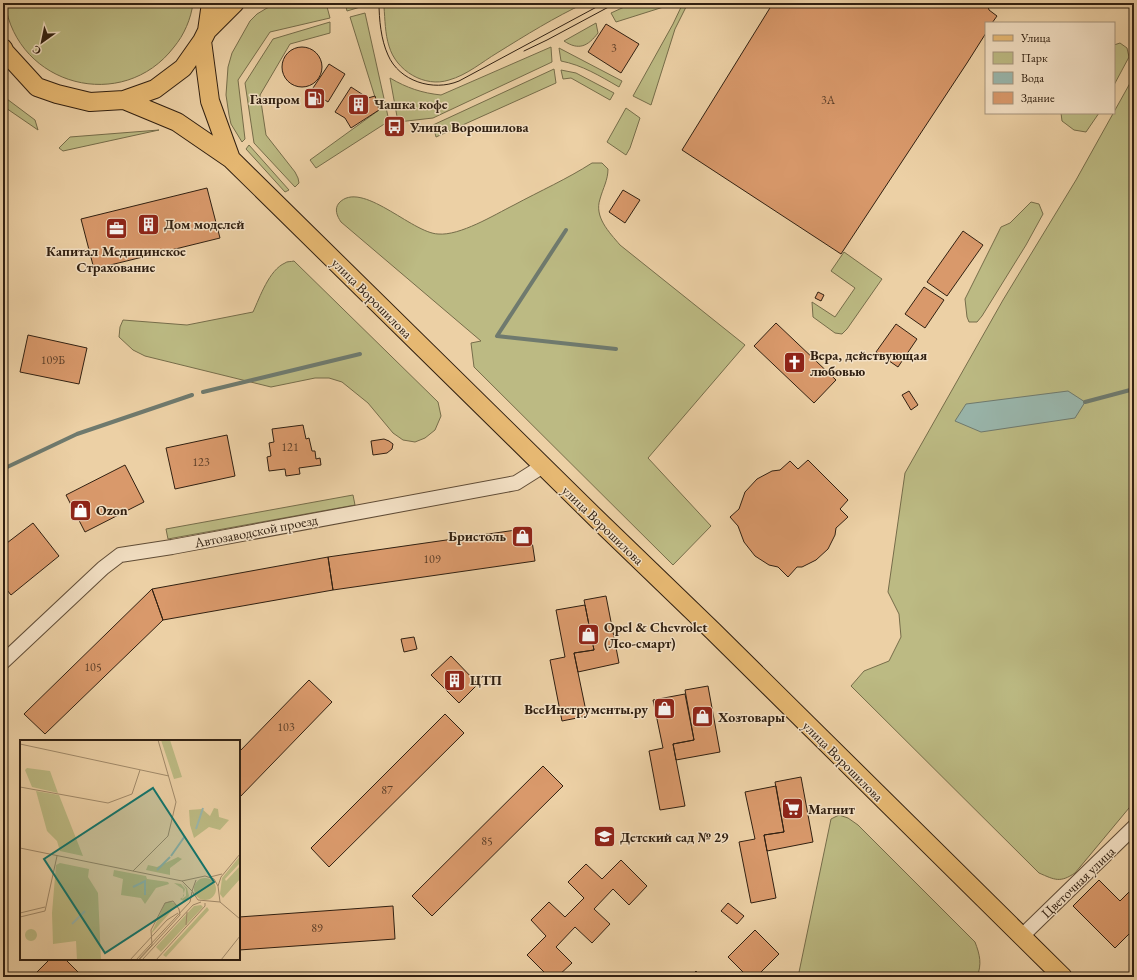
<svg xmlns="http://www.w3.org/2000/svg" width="1137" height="980" font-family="'EB Garamond',serif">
<rect width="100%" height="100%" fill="#ecd0a5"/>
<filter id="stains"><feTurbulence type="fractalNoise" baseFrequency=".005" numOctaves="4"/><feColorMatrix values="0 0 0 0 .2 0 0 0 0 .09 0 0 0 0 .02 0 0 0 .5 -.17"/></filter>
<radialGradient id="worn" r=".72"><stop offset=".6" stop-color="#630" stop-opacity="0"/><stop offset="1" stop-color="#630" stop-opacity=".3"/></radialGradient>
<path fill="#bcba83" stroke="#766d4a" d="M 5,3 L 193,3 C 191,19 184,35 174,47 C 123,114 17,86 5,3 Z
M 281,3 L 326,3 L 330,18 L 270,32 L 238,80 L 245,139 L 242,142 L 231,124 L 229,115 L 226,95 L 228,67 L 232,53 L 250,21 L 257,14 L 267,8 Z
M 345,3 L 367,3 L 367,5 L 347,11 Z
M 399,3 L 585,3 C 555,17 526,35 497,53 C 482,62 467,75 449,80 C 425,88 396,71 389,46 C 385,34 385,19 384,7 Z
M 633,3 L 674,3 L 673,4 L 616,22 L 611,13 Z
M 683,3 L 688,3 L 675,29 L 651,105 L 633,96 L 673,24 Z
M 365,13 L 389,121 L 316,168 L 310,160 L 379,110 L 350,17 Z
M 330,22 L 330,33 L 290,44 L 260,95 L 266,135 L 295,172 L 298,178 L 299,183 L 295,187 L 254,143 L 245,83 L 273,39 Z
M 596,23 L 598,33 C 588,46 579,51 564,41 Z
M 1120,43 L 1127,48 L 1129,57 L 1114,85 L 1114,45 Z
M 551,47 L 552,62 L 433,118 L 398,122 L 390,78 C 407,88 422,93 441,95 Z
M 559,48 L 622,81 L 619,87 C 600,76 582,65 561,61 Z
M 554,69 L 556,83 L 436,137 L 433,125 Z
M 561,70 L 576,73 L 614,93 L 610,100 L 571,78 L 563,79 Z
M 1134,76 L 1134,802 L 1075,873 C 1060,883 1055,880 1039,873 L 851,686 L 864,671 L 889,661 L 901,637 L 899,614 L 888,592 L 905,473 L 1003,300 L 1076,180 Z
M 3,96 L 35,120 L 38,130 L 3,106 Z
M 626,108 L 640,118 L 630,148 L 626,155 L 607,142 Z
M 1061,113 L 1099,113 L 1086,132 L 1074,130 L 1062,121 Z
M 159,130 L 63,151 L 59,148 L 70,137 Z
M 249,145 L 289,190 L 285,192 L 246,149 Z
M 592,163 L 602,163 L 608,169 C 608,180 603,188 600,199 C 594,217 609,232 620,245 L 745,345 L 648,458 L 711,526 L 673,565 L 474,367 L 471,343 L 481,341 L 341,222 C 337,216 334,209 339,203 C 361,179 412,233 438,234 C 460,236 494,215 514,205 C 540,191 567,179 592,163 Z
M 1031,202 L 1039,204 L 1043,214 L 1026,245 L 982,316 L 977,322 L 969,322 L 967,317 L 965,299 L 1001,227 L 1010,223 Z
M 844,252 L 882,279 L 847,329 L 842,334 L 835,333 L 813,317 L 812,302 L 835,317 L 855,288 L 831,271 Z
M 294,261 L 438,402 L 441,416 L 435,430 L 425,438 L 415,442 L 403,440 L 393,433 L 368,403 L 342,382 L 329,378 L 315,378 L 271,387 L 145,356 L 133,350 L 119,337 L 120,327 L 123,320 L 187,325 L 253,312 C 260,297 269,270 285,263 C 287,261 291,262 294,261 Z
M 353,495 L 355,505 L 168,539 L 166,529 Z
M 839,815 L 848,818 L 858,825 L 975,942 C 980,955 982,964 977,977 L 798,977 L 831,819 Z"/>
<path fill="#99b6ac" stroke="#6f7a6e" d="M 1068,391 L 1085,402 L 1075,418 L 981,432 L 955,421 L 966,404 Z"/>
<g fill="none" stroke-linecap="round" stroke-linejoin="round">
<path stroke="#6f7a6e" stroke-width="4" d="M 566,230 L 497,336 L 616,349
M 203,392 L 360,354
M 1085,402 L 1134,389
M 3,469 L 77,434 L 192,395"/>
</g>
<path fill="#d9996b" stroke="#312011" d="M 773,3 L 987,3 L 989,10 L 997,16 L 992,23 L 986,23 L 986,33 L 967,63 L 841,254 L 682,150 Z
M 606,24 L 639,44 L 621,73 L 588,52 Z
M282 67a20 20 0 1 1 40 0a20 20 0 1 1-40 0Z
M 329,64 L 345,74 L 328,102 L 311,91 Z
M 351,87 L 368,98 L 375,96 L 379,110 L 351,128 L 345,118 L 335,112 Z
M 207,188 L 220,238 L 94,269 L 81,219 Z
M 623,190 L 640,200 L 625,223 L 609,212 Z
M 963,231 L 983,245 L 947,296 L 927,282 Z
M 924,287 L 944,300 L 925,328 L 905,314 Z
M 818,292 L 824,295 L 821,301 L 815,298 Z
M 776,323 L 836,380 L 814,403 L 754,346 Z
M 896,324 L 917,339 L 898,367 L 876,352 Z
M 28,335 L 87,348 L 79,384 L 20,372 Z
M 909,391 L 918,405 L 911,410 L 902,395 Z
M 303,425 L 306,439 L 309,438 L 312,451 L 315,451 L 316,459 L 320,458 L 321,465 L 299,468 L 300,474 L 286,476 L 285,469 L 269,471 L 267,457 L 271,456 L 269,443 L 274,442 L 272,429 Z
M 227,435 L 235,476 L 175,489 L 166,448 Z
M 384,439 L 389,441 L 393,444 L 392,449 L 387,453 L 373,455 L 371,441 Z
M 808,460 L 848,500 L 840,509 L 848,517 L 836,528 L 835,535 L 828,549 L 816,560 L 802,567 L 797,567 L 788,577 L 778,567 L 769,565 L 755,556 L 744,542 L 738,526 L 730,517 L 739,509 L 745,492 L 757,479 L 772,471 L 780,470 L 790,461 L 798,469 Z
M 125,465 L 144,502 L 85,532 L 66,495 Z
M 33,523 L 59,556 L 11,595 L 3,585 L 3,546 Z
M 530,528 L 535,561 L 333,590 L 328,557 Z
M 328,557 L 333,590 L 163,620 L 152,589 Z
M 152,589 L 163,620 L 45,734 L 24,714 Z
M 606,596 L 619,663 L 578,672 L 574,653 L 594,650 L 584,600 Z
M 585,605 L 594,650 L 574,653 L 587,716 L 562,721 L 550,660 L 565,657 L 556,610 Z
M 414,637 L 417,649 L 404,652 L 401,639 Z
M 451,656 L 478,684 L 459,703 L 431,675 Z
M 309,680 L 332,702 L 239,798 L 239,752 Z
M 708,686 L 720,752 L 676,760 L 673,744 L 694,740 L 685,690 Z
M 685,694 L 694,740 L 673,744 L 685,806 L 660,810 L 649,751 L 663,748 L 653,700 Z
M 445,714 L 464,733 L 329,867 L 311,848 Z
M 543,766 L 563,786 L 432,916 L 412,896 Z
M 801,777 L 813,842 L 767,851 L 764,835 L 784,832 L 775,782 Z
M 776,786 L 784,832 L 764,835 L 776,898 L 751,903 L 739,842 L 755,839 L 745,792 Z
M 621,860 L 647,886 L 629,905 L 613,889 L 594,909 L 610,924 L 592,943 L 575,927 L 556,947 L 572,963 L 557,977 L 549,977 L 527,955 L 546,936 L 531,920 L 549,902 L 565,917 L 584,898 L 568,882 L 586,864 L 602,879 Z
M 1099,880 L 1120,901 L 1134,887 L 1134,929 L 1115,948 L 1073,906 Z
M 728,903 L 744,916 L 737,924 L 721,911 Z
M 393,906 L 395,939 L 239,950 L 239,917 Z
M 755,930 L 779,954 L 756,977 L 748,977 L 728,957 Z
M 50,959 L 65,959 L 83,977 L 32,977 Z
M 696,971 L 701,977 L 690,977 Z"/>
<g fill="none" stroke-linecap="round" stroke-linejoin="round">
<defs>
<path id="minor" d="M 3,662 L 103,568 L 120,555 L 172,547 L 516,483 L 543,466
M 1022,936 L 1134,827"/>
<path id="major" d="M 207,31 L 235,3
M 202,41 L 210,101 L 231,159 L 600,522 L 713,631 L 1063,977
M 3,48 L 5,52 L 37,87 L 57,94 L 90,102 L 124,100 L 155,89 L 183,68 L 202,41 L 207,31 L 211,3
M 124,100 L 177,122 L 231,159"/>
</defs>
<use href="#minor" stroke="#604c36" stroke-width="16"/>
<use href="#major" stroke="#312011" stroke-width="20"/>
<use href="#minor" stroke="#f3e0c4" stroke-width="14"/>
<use href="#major" stroke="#e6b872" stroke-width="18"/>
<path stroke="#312011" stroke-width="1" d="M 379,3 C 379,19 381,40 388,55 C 399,81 433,92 459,81 L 604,3
M 524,51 L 547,40 L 616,3"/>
</g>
<defs>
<symbol id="fuel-square" viewBox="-11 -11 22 22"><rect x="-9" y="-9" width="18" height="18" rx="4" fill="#8f2418" stroke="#f3e0c4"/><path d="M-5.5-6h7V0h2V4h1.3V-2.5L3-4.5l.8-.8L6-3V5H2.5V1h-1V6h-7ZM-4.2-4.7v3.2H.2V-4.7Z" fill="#fff"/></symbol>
<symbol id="building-square" viewBox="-11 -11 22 22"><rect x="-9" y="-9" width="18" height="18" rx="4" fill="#8f2418" stroke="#f3e0c4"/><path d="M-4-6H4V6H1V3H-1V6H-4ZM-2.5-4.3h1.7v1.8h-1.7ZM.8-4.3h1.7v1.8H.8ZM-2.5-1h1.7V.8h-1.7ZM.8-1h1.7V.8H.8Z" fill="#fff"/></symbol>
<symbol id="bus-square" viewBox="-11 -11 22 22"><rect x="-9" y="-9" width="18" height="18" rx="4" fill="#8f2418" stroke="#f3e0c4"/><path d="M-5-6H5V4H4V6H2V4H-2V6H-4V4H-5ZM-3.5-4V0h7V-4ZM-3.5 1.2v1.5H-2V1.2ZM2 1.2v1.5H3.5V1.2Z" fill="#fff"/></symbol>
<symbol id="office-square" viewBox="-11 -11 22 22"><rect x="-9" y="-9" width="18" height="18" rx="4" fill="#8f2418" stroke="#f3e0c4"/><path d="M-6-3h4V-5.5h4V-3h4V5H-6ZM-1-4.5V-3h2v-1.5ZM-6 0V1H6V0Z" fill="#fff"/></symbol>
<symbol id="church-square" viewBox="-11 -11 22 22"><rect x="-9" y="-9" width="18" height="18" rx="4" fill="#8f2418" stroke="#f3e0c4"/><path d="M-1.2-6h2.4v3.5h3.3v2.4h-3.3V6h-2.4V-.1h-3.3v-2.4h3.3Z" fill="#fff"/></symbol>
<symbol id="shop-square" viewBox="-11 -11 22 22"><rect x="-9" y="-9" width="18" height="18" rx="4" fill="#8f2418" stroke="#f3e0c4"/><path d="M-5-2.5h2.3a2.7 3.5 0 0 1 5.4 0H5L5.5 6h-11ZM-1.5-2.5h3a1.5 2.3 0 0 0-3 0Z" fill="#fff"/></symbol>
<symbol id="supermarket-square" viewBox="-11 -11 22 22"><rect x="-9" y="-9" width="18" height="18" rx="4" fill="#8f2418" stroke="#f3e0c4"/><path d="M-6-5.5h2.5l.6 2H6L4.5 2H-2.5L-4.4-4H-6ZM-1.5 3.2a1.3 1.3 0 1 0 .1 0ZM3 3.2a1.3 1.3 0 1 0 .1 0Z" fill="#fff"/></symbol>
<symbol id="school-square" viewBox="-11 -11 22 22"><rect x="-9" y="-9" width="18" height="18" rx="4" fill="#8f2418" stroke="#f3e0c4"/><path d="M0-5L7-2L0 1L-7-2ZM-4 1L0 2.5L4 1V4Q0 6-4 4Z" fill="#fff"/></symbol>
</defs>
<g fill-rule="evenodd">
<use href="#fuel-square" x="302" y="86" width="25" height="25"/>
<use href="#building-square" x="346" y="92" width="25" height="25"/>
<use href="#bus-square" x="382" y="114" width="25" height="25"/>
<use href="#building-square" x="136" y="212" width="25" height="25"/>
<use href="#office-square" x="104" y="216" width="25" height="25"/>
<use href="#church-square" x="782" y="350" width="25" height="25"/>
<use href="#shop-square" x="68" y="498" width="25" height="25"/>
<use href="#shop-square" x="510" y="524" width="25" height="25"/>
<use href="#shop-square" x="576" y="622" width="25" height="25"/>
<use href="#building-square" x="442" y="668" width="25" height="25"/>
<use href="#shop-square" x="652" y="696" width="25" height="25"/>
<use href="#shop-square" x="690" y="704" width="25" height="25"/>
<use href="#supermarket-square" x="780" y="796" width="25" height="25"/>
<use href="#school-square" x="592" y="824" width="25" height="25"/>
</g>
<g text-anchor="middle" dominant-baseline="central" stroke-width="3" stroke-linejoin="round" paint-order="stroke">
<g font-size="12" fill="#5b3e28">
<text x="614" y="48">3</text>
<text x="828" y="100">3А</text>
<text x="53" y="360">109Б</text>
<text x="290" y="447">121</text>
<text x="201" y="462">123</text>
<text x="432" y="559">109</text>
<text x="93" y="667">105</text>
<text x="286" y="727">103</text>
<text x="387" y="790">87</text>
<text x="487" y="841">85</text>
<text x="317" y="928">89</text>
</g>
<g font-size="14" font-weight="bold" fill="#312011" stroke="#f3e0c4" text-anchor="start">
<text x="300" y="99" text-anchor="end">Газпром</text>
<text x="374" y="104">Чашка кофе</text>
<text x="410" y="127">Улица Ворошилова</text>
<text x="164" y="224">Дом моделей</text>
<text x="116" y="251" text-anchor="middle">Капитал Медицинское<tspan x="116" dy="16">Страхование</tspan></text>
<text x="810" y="355">Вера, действующая<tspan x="810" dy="16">любовью</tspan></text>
<text x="96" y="510">Ozon</text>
<text x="506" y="536" text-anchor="end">Бристоль</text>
<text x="604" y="627">Opel &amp; Chevrolet<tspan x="604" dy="16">(Лео-смарт)</tspan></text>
<text x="470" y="680">ЦТП</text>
<text x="648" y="709" text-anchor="end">ВсеИнструменты.ру</text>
<text x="718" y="717">Хозтовары</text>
<text x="808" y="809">Магнит</text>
<text x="620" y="837">Детский сад № 29</text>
</g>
<g font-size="14" fill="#312011" stroke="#f3e0c4">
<text transform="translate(372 298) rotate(45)">улица Ворошилова</text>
<text transform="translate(603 525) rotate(44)">улица Ворошилова</text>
<text transform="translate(256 531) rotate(-11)">Автозаводской проезд</text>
<text transform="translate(843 761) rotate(45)">улица Ворошилова</text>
<text transform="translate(1078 882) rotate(-44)">Цветочная улица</text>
</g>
</g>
<g transform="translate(20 740)">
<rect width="220" height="220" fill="#ecd0a5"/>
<path d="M 141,0 L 150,0 L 162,37 L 154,39 ZM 7,28 L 30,31 L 38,53 L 12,47 L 5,30 ZM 16,51 L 39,55 L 63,116 L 40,111 L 37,101 L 27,91 ZM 194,68 L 198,69 L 199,77 L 209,80 L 200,90 L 189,87 L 174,98 L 170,85 L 169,70 L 182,69 L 190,76 ZM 220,116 L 220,123 L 205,139 L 206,141 L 220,126 L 220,139 L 203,158 L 200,154 L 202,138 ZM 158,117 L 162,119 L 150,128 L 150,135 L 126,130 L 128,125 L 137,127 ZM 40,123 L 69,129 L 68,137 L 78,153 L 81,220 L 57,220 L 56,201 L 33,204 L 32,173 L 36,125 ZM 94,130 L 126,136 L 127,139 L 148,142 L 149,144 L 136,148 L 125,164 L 121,158 L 101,155 L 103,139 L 93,136 ZM174 149a11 11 0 1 1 22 0a11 11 0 1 1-22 0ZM 154,143 L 161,144 L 165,149 L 162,159 L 166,156 L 166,149 L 162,143 L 167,148 L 169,156 L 165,162 L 160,159 L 164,156 L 163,149 ZM 150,161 L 157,165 L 131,194 L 145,163 ZM 181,165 L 183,167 L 141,212 L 136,207 L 174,166 ZM 187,167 L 189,170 L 146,217 L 143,215 ZM5 195a6 6 0 1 1 12 0a6 6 0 1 1-12 0Z" fill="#bcba83"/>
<path fill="none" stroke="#99b6ac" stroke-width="2" d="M 176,89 L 183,68M 151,116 L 165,96M 137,130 L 150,117M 113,147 L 125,141 L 125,155M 52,184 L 65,171"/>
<path fill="none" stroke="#a18a6a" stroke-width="1" d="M 0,4 L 149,36M 0,47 L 88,63 L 112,54 L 120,30M 0,108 L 162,141 L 172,151M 113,131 L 148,96 L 156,62 L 138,0M 190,137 L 202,134M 176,140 L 172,151 L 178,160 L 200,162M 162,141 L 185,136 L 194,139 L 198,146M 200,162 L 198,146 L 201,137 L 220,114M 200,162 L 220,179M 0,173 L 25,167M 0,177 L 25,171 L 37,116M 166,185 L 167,172M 110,220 L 147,180 L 158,173M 116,220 L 170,162 L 172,152M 118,220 L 132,205 L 131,190 L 145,163 L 153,161 L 159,169 L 160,175 L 119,220M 122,220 L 173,165 L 181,162M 136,220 L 185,166 L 185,163M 201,220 L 220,196"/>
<path fill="#0f766e" fill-opacity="0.15" stroke="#0f766e" stroke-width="2" d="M 133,48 L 194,142 L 85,213 L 24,119 Z"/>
<rect width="220" height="220" fill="none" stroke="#312011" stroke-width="2"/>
</g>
<rect width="1137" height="980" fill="none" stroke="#ecd0a5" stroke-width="16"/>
<rect x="4" y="4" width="1129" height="972" fill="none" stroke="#312011" stroke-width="2"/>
<rect x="8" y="8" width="1121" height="964" fill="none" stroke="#312011"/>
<rect x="985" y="22" width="130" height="92" fill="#f3e0c4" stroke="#a5937c"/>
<rect x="993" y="35" width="20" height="6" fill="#e6b872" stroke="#a5937c"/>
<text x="1021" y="42" font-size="12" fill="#312011">Улица</text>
<rect x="993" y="52" width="20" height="12" fill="#bcba83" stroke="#a5937c"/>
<text x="1021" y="62" font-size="12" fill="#312011">Парк</text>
<rect x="993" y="72" width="20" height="12" fill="#99b6ac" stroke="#a5937c"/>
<text x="1021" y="82" font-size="12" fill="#312011">Вода</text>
<rect x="993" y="92" width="20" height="12" fill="#d9996b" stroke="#a5937c"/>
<text x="1021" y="102" font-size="12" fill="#312011">Здание</text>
<g transform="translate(42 42) rotate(213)" stroke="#f3e0c4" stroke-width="3" paint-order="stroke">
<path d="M0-3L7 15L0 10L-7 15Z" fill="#312011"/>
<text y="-6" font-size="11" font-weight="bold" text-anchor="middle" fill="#312011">С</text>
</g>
<rect width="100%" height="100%" filter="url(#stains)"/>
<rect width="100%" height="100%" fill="url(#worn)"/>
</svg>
